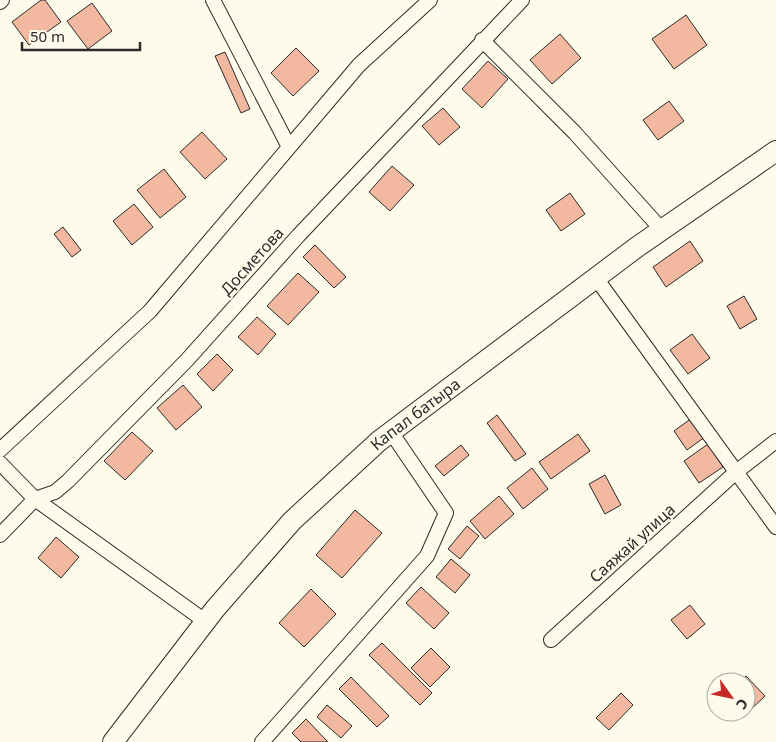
<svg xmlns="http://www.w3.org/2000/svg" width="776" height="742" font-family="'Noto Sans',sans-serif">
<rect width="100%" height="100%" fill="#fdfbea"/>
<path fill="#f2b8a0" stroke="#2b2b2b" d="M 41,0 L 45,0 L 61,22 L 29,45 L 12,22 Z
M 92,3 L 112,31 L 88,49 L 67,21 Z
M 686,15 L 707,45 L 674,69 L 652,39 Z
M 560,34 L 581,58 L 552,84 L 530,60 Z
M 296,48 L 319,71 L 293,96 L 271,73 Z
M 225,52 L 250,109 L 241,113 L 215,56 Z
M 488,61 L 508,79 L 482,108 L 462,89 Z
M 669,101 L 684,121 L 658,140 L 643,120 Z
M 443,108 L 460,127 L 439,145 L 422,126 Z
M 202,132 L 227,159 L 205,179 L 180,152 Z
M 392,166 L 414,185 L 390,211 L 369,192 Z
M 164,169 L 186,197 L 160,218 L 137,190 Z
M 570,193 L 585,214 L 561,231 L 546,210 Z
M 134,204 L 153,227 L 132,245 L 113,221 Z
M 63,227 L 81,250 L 72,257 L 54,234 Z
M 690,241 L 703,261 L 666,287 L 653,267 Z
M 315,245 L 346,277 L 334,288 L 303,257 Z
M 298,273 L 319,292 L 288,325 L 267,306 Z
M 744,296 L 757,319 L 740,329 L 727,306 Z
M 257,317 L 276,334 L 258,355 L 238,337 Z
M 692,334 L 710,358 L 688,374 L 670,350 Z
M 217,354 L 233,370 L 213,391 L 197,374 Z
M 183,385 L 202,407 L 176,430 L 157,408 Z
M 497,415 L 526,454 L 515,461 L 487,423 Z
M 692,418 L 705,437 L 687,450 L 674,431 Z
M 132,432 L 153,451 L 125,480 L 104,461 Z
M 578,434 L 590,451 L 551,479 L 539,462 Z
M 708,444 L 723,467 L 699,483 L 684,461 Z
M 461,445 L 469,455 L 444,476 L 435,466 Z
M 532,468 L 548,489 L 523,509 L 507,488 Z
M 605,475 L 621,505 L 605,514 L 589,484 Z
M 499,496 L 514,514 L 485,539 L 470,521 Z
M 355,510 L 382,533 L 342,578 L 316,555 Z
M 467,526 L 479,536 L 460,559 L 448,549 Z
M 56,537 L 79,557 L 61,578 L 38,558 Z
M 451,559 L 470,575 L 455,593 L 436,577 Z
M 421,587 L 449,613 L 434,629 L 406,603 Z
M 311,589 L 336,614 L 304,647 L 279,623 Z
M 690,605 L 705,624 L 687,639 L 671,620 Z
M 382,643 L 432,693 L 420,705 L 369,655 Z
M 431,648 L 450,667 L 430,687 L 411,668 Z
M 746,676 L 765,696 L 746,714 L 744,712 L 746,712 L 746,682 L 739,682 Z
M 351,677 L 389,716 L 377,727 L 339,689 Z
M 621,693 L 633,705 L 609,730 L 596,718 Z
M 327,705 L 352,726 L 341,738 L 317,717 Z
M 306,719 L 328,742 L 301,742 L 292,733 Z"/>
<g fill="none" stroke-linecap="round" stroke-linejoin="round">
<defs>
<path id="minor" d="M 213,0 L 289,147
M 0,2 L 2,0
M 482,40 L 575,133 L 662,230
M 596,278 L 776,527
M 0,450 L 150,311 L 359,65 L 430,0
M 0,463 L 35,499 L 205,621
M 0,535 L 35,499 L 55,492 L 68,481 L 187,360 L 298,236 L 522,0
M 551,640 L 736,472 L 776,441
M 262,742 L 427,556 L 446,513 L 391,432"/>
<g id="secondary">
<path id="s1" d="M 113,742 L 215,609 L 292,521 L 379,441 L 637,247 L 776,151"/>
</g>
</defs>
<use href="#minor" stroke="#2b2b2b" stroke-width="16"/>
<use href="#secondary" stroke="#2b2b2b" stroke-width="22"/>
<use href="#minor" stroke="#fdfbea" stroke-width="14"/>
<use href="#secondary" stroke="#fdfbea" stroke-width="20"/>
</g>
<g text-anchor="middle" dominant-baseline="central" stroke-width="4" stroke-linejoin="round" paint-order="stroke">
<g font-size="16" fill="#2b2b2b" stroke="#fdfbea">
<text transform="translate(252 261) rotate(-48)">Досметова</text>
<text stroke="none"><textPath href="#s1" startOffset="448">Капал батыра</textPath></text>
<text transform="translate(632 543) rotate(-42)">Саяжай улица</text>
</g>
</g>
<g transform="translate(731 697) rotate(123)"><circle r="24" fill="#fdfbea" stroke="#a9a89e"/>
<path d="M0-4L9 19L0 12L-9 19Z" fill="#c62828"/>
<text y="-8" font-size="14" font-weight="bold" text-anchor="middle" fill="#2b2b2b">С</text>
</g>
<path d="M22 42v8h118v-8" fill="none" stroke="#2b2b2b" stroke-width="2.5"/>
<text x="30" y="42" font-size="15" fill="#2b2b2b" stroke="#fdfbea" stroke-width="4" paint-order="stroke">50 m</text>
</svg>
